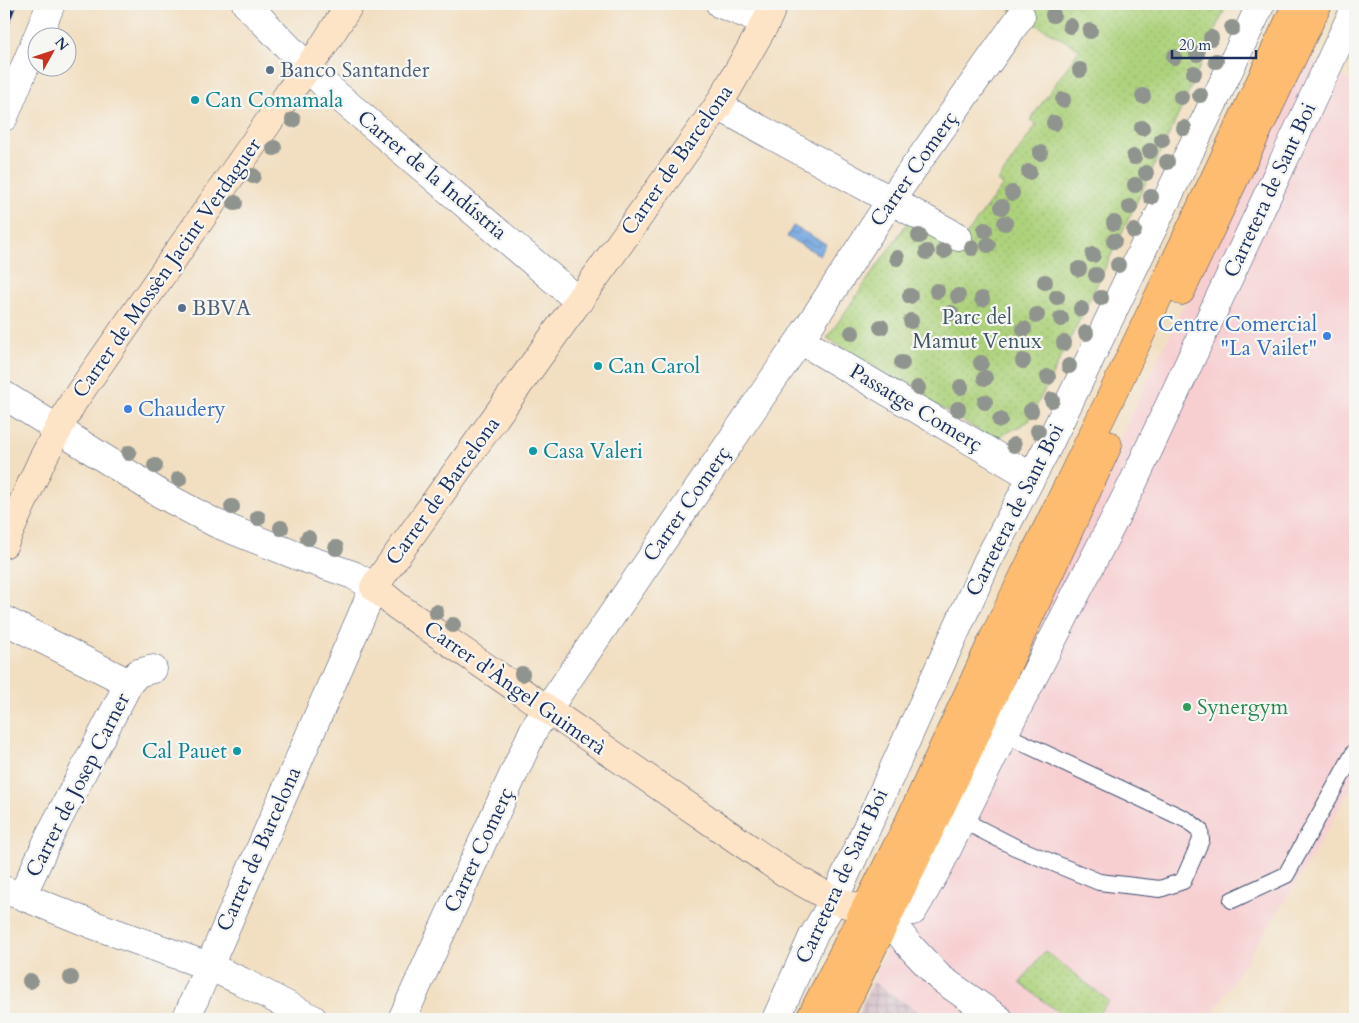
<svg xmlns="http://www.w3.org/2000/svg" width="1359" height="1023" font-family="Cardo,serif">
<defs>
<pattern id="industrial-grid" width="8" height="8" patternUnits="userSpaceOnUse" patternTransform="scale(1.25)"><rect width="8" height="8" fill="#d2bdc6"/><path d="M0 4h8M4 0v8" fill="none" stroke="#aa9aa4"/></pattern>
<pattern id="park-dots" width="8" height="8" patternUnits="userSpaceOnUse" patternTransform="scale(1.25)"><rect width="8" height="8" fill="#add27b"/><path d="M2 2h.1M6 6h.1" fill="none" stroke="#94b56d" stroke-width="1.8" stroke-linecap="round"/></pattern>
<pattern id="water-waves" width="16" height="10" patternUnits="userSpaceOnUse" patternTransform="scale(1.25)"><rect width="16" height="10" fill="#73a6df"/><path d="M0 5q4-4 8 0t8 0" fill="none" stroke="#5e88b8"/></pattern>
</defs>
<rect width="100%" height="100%" fill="#f6f6f2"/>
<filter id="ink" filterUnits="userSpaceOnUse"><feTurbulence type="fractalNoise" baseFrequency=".02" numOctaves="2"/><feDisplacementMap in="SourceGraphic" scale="10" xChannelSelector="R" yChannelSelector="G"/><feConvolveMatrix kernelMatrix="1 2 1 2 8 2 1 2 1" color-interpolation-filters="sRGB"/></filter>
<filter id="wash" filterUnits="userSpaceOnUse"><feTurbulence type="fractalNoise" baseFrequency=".0096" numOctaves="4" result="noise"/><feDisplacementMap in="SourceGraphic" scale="20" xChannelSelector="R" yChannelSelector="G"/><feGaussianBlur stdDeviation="1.12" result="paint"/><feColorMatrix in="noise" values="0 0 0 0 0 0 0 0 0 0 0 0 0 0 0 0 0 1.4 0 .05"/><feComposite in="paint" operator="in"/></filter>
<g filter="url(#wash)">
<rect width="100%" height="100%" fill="#f2dec0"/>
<path fill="#f7cfd1" d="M 1304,56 L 1355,83 L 1355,781 L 1309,863 L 1209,1019 L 929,1019 L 873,982 L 935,833 L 1073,536 Z"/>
<path fill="url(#industrial-grid)" d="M 873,982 L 902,1001 L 929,1019 L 856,1019 Z"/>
<path fill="url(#park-dots)" stroke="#64806c" d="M 1014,4 L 1227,4 L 1184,103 L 1093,293 L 1029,421 L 994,440 L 827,338 L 910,219 L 958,246 L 1003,185 L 998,181 L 1037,124 L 1030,120 L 1080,49 L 1010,10 Z
M 1045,951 L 1109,1001 L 1094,1019 L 1067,1019 L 1020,983 Z"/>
<path fill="url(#water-waves)" stroke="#476a9e" d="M 793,226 L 826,244 L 820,255 L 787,237 Z"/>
</g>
<g filter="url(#ink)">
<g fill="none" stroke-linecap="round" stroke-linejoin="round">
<defs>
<path id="lane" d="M 962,820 L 1015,847 L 1099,882 L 1160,889 L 1183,881 L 1201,840 L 1200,830 L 1187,820 L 1004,734
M 1232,900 L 1286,875 L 1355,751"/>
<path id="street" d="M 246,4 L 324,84 L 579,301
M 720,4 L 766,22
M 718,106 L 958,237
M 4,117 L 51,4
M 800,340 L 1032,477
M 4,395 L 159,493 L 215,523 L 295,555 L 353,575 L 374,587 L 186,1019
M 4,620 L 129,683 L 52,831 L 22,896 L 4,890
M 129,683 L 138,673 L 153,669
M 22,896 L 91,924 L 208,966 L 241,981 L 313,1019
M 402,1019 L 534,729 L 800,340 L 891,200 L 1021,16
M 776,1019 L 813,936 L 834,900 L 987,562 L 1048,446 L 1261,4
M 999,1019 L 940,978 L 907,943 L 888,917 L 913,911 L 938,868 L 1004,734 L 1132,485 L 1355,8"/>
<path id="secondary" d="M 774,4 L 766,22 L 718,106 L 374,587 L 397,606 L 784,872 L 834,900 L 886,917
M 4,544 L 42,460 L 73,402 L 291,90 L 320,51 L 350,4"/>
<path id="primary" d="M 1181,291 L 1318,4
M 810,1019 L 909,822 L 995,635 L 1110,399 L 1297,4
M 838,1019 L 966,755 L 1108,445"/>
</defs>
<use href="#lane" stroke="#3b496d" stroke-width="18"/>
<use href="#street" stroke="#3b496d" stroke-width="29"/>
<use href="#secondary" stroke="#3b496d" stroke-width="29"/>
<use href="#primary" stroke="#3b496d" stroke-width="29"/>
<use href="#lane" stroke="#fff" stroke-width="16"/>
<use href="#street" stroke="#fff" stroke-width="28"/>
<use href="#secondary" stroke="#fee4c6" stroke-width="28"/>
<use href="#primary" stroke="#fdbc70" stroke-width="28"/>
<defs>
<path id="rail" d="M 4,29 L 14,4"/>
</defs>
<use href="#rail" stroke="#1b2f5e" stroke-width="5.5"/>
<use href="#rail" stroke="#f6f6f2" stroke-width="4" stroke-dasharray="11" stroke-linecap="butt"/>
</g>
<g fill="#90948e">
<circle cx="1053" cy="15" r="8"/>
<circle cx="1070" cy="26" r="8"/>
<circle cx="1232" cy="28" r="8"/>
<circle cx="1090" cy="31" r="8"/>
<circle cx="1211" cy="38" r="8"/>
<circle cx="1197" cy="54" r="8"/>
<circle cx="1174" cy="57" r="8"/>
<circle cx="1216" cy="61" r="8"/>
<circle cx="1080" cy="70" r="8"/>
<circle cx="1194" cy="73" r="8"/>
<circle cx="1200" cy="95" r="8"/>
<circle cx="1143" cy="96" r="8"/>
<circle cx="1181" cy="97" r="8"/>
<circle cx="1063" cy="100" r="8"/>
<circle cx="293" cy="120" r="8"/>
<circle cx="1054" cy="123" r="8"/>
<circle cx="1142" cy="128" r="8"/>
<circle cx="1184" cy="128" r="8"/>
<circle cx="1162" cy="140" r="8"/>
<circle cx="274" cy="148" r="8"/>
<circle cx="1150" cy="151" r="8"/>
<circle cx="1040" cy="153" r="8"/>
<circle cx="1134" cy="157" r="8"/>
<circle cx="1167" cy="162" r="8"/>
<circle cx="1029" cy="172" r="8"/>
<circle cx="1146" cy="173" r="8"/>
<circle cx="253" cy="176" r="8"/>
<circle cx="1135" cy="185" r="8"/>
<circle cx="1012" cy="193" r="8"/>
<circle cx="1151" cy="197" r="8"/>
<circle cx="235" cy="203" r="8"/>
<circle cx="1002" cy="207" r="8"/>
<circle cx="1130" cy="207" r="8"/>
<circle cx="1005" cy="223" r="8"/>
<circle cx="1114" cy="223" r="8"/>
<circle cx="985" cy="230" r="8"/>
<circle cx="1134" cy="231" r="8"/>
<circle cx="919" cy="236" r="8"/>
<circle cx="1114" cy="241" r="8"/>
<circle cx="988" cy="245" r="8"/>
<circle cx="972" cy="248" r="8"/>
<circle cx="944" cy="251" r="8"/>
<circle cx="927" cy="252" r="8"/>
<circle cx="1093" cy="255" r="8"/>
<circle cx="897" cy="258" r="8"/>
<circle cx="1118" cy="265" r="8"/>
<circle cx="1079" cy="269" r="8"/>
<circle cx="1096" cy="275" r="8"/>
<circle cx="1045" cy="282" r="8"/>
<circle cx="937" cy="291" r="8"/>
<circle cx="910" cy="296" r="8"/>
<circle cx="958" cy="296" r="8"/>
<circle cx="1057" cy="297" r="8"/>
<circle cx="1101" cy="298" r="8"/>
<circle cx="982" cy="299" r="8"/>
<circle cx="1081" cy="309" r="8"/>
<circle cx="951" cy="313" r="8"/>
<circle cx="1037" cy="315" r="8"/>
<circle cx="1061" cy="319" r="8"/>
<circle cx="911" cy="321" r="8"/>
<circle cx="881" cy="327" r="8"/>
<circle cx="1024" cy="329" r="8"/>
<circle cx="852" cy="333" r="8"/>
<circle cx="1086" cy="333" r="8"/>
<circle cx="1064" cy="343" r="8"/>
<circle cx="1023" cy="361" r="8"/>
<circle cx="902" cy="363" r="8"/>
<circle cx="981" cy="363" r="8"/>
<circle cx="1069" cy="366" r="8"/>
<circle cx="1048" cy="377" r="8"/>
<circle cx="985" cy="378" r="8"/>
<circle cx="961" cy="387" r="8"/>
<circle cx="918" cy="388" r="8"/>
<circle cx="1052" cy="400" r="8"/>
<circle cx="985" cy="402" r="8"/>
<circle cx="958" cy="409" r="8"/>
<circle cx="1031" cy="411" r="8"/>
<circle cx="1000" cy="420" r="8"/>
<circle cx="1038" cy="431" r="8"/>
<circle cx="1014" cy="445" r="8"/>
<circle cx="129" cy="453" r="8"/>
<circle cx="155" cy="466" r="8"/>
<circle cx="179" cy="479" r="8"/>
<circle cx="232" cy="507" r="8"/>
<circle cx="258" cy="518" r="8"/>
<circle cx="281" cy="528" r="8"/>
<circle cx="308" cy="538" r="8"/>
<circle cx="336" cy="548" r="8"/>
<circle cx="436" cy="612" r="8"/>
<circle cx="453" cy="625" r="8"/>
<circle cx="522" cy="674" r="8"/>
<circle cx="71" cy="978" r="8"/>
<circle cx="30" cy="981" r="8"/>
</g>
</g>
<g fill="#5c6f8a" stroke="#f6f6f2" stroke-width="2">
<circle cx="270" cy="70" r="5"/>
<circle cx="182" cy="308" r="5"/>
</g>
<g fill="#0f9aa8" stroke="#f6f6f2" stroke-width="2">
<circle cx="195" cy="100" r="5"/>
<circle cx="598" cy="366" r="5"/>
<circle cx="533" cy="451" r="5"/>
<circle cx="237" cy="751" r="5"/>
</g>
<g fill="#3f7fe0" stroke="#f6f6f2" stroke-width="2">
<circle cx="1327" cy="336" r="5"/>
<circle cx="128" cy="409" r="5"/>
</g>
<circle fill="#2e9e5b" stroke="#f6f6f2" stroke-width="2" cx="1187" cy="707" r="5"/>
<g text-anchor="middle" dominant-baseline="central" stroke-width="4.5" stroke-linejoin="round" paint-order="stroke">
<g font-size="21" fill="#4e5e75" stroke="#f6f6f2" text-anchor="start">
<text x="280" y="70">Banco Santander</text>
<text x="192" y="308">BBVA</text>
</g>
<g font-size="21" fill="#0d838f" stroke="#f6f6f2" text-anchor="start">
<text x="205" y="100">Can Comamala</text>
<text x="608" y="366">Can Carol</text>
<text x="543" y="451">Casa Valeri</text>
<text x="227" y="751" text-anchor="end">Cal Pauet</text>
</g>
<g font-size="21" fill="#1b2f5e" stroke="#f6f6f2">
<text transform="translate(677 160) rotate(-55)">Carrer de Barcelona</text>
<text transform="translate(914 169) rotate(-55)">Carrer Comerç</text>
<text transform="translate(432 175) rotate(40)">Carrer de la Indústria</text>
<text transform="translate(1270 190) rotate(-65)">Carretera de Sant Boi</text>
<text transform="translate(167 268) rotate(-55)">Carrer de Mossèn Jacint Verdaguer</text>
<text transform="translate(916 408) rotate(31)">Passatge Comerç</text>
<text transform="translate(443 491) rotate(-54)">Carrer de Barcelona</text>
<text transform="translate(687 504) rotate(-55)">Carrer Comerç</text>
<text transform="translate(1015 510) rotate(-63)">Carretera de Sant Boi</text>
<text transform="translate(515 688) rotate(35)">Carrer d'Àngel Guimerà</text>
<text transform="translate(78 785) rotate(-63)">Carrer de Josep Carner</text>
<text transform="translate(259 849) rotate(-66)">Carrer de Barcelona</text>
<text transform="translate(479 850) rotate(-65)">Carrer Comerç</text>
<text transform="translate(842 876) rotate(-65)">Carretera de Sant Boi</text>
</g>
<g font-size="21" fill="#405865" stroke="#f6f6f2">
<text x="977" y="317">Parc del<tspan x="977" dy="24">Mamut Venux</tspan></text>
</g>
<g font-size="21" fill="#366cbe" stroke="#f6f6f2" text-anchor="end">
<text x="1317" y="324">Centre Comercial<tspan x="1317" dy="24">"La Vailet"</tspan></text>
<text x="138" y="409" text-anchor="start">Chaudery</text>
</g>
<g font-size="21" fill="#27864d" stroke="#f6f6f2" text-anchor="start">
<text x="1197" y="707">Synergym</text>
</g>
</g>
<rect width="1359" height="1023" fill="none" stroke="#f6f6f2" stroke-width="20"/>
<g transform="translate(52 52) rotate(50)"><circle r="24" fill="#f6f6f2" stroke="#9ea6b7"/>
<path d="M0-4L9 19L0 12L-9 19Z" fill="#c8321e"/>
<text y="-8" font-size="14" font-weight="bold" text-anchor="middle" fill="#1b2f5e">N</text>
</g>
<path d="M1172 50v8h84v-8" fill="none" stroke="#1b2f5e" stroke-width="2.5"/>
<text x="1179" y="50" font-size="15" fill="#1b2f5e" stroke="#f6f6f2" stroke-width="4" paint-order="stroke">20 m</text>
</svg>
